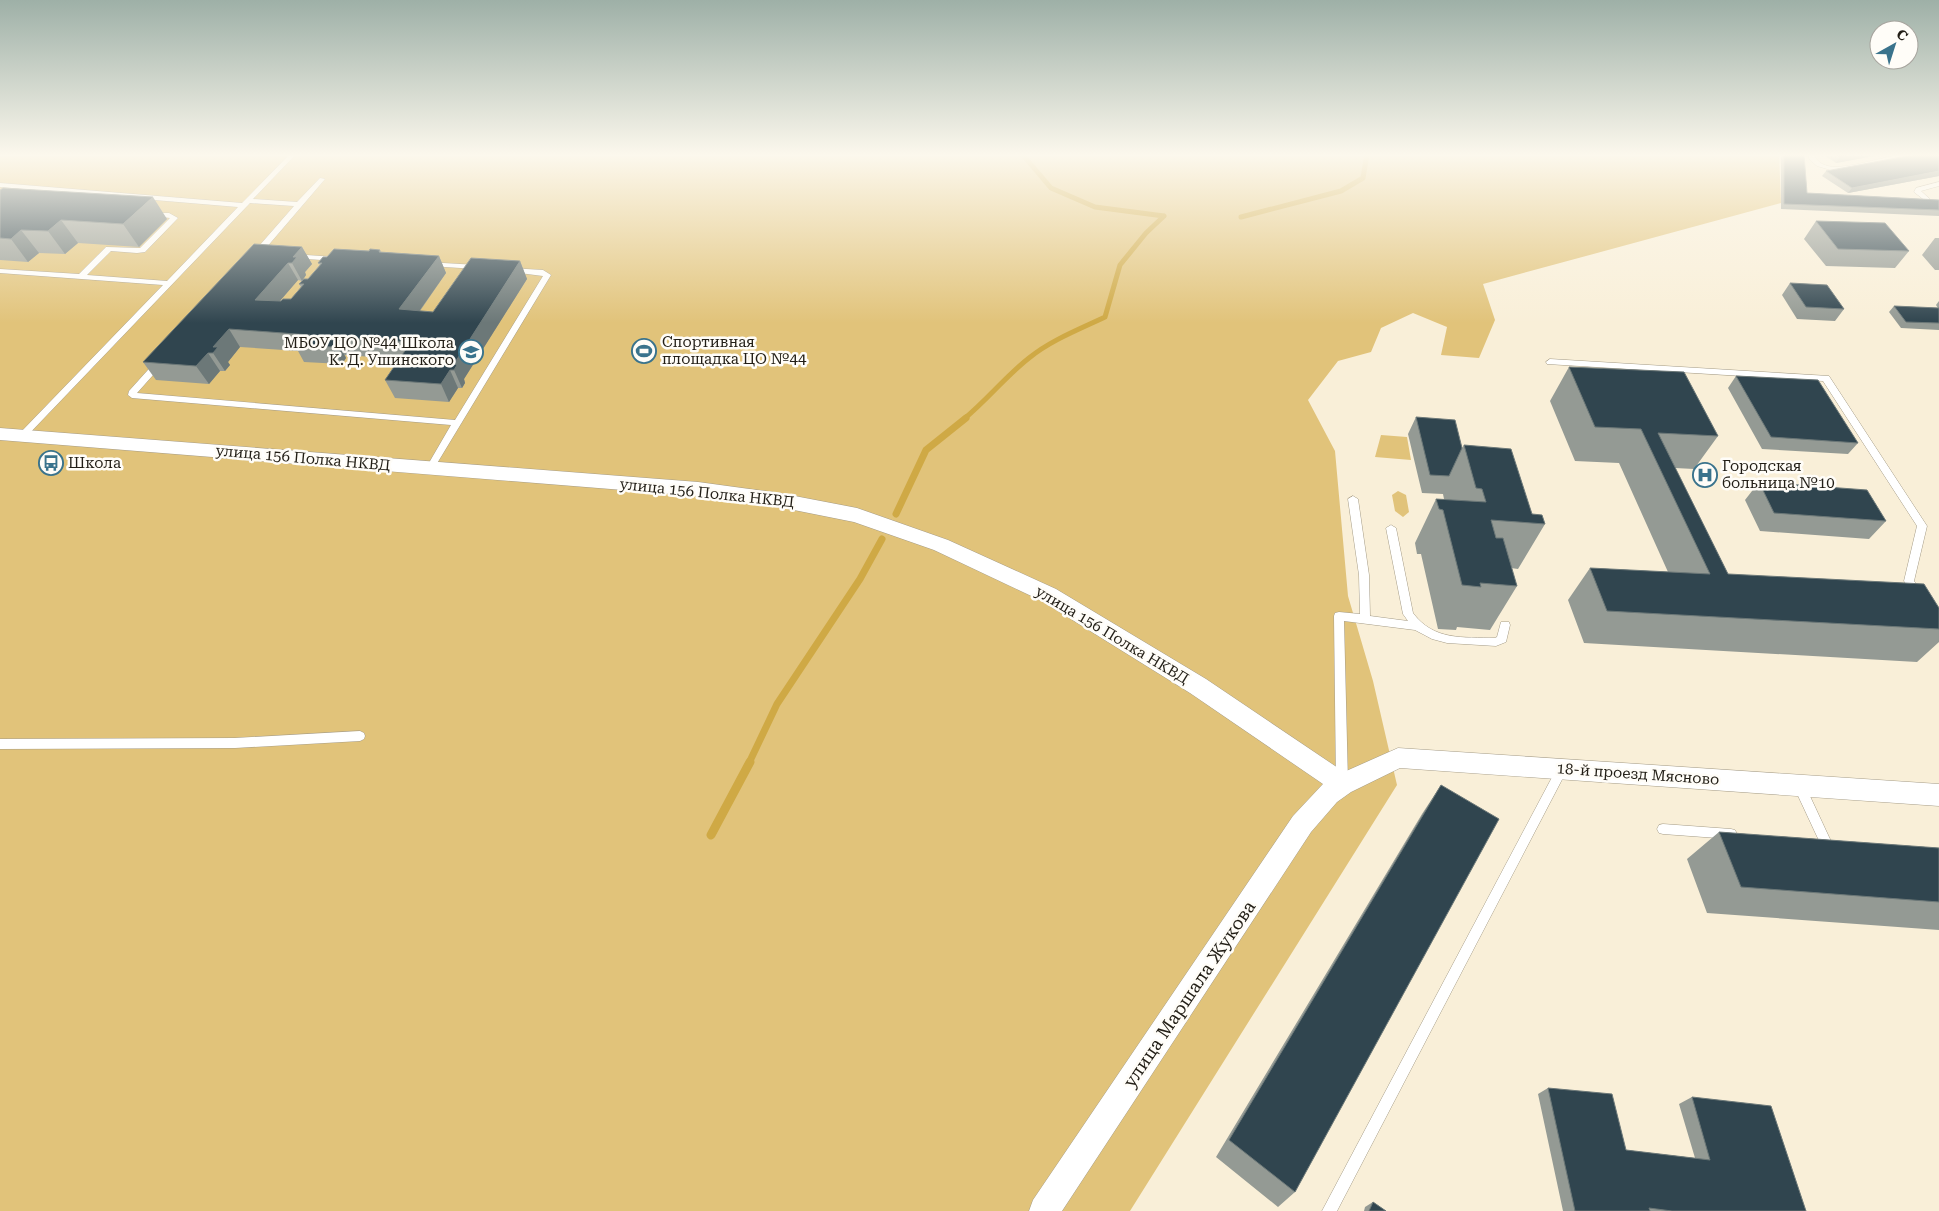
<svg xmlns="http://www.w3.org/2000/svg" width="1939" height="1211" font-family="'Roboto Serif',serif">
<rect width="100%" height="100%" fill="#f9efd8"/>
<path fill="#e1c37a" d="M 0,154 L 1779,154 L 1781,203 L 1483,284 L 1495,320 L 1479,358 L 1441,355 L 1447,327 L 1413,313 L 1381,328 L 1371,352 L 1338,361 L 1308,400 L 1335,451 L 1348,596 L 1373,681 L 1397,785 L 1130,1211 L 0,1211 Z
M 1381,435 L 1407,437 L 1411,460 L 1375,457 Z
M 1398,491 L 1406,495 L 1409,512 L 1403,517 L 1395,511 L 1392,495 Z"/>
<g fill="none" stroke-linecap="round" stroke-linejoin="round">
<path stroke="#cfa945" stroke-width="5" d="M 1022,154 L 1051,188 L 1095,207 L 1164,216
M 1241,217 L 1341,191 L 1363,178 L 1367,154
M 964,419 C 987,400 1006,376 1029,358 C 1051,340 1080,329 1105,317 L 1120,265 L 1146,233 L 1164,216"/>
<path stroke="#cfa945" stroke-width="7" d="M 896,514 L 926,450 L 966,418
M 749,763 L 777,704 L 860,579 L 882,539"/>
<path stroke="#cfa945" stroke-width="9" d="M 711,835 L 750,762"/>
<defs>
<path id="service" d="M 290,154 L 296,154 L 253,199 L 297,202 L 320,178 L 325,179 L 260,255 L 254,255 L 253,253 L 294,206 L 250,203 L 25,438 L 19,438 L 18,436 L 19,434 L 163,285 L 0,273 L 0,269 L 79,274 L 106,247 L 140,248 L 170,218 L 148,215 L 148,213 L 169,213 L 178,218 L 145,252 L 137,253 L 111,251 L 87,275 L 167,281 L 238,207 L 0,187 L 0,183 L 242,203 Z
M 1808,154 L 1814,154 C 1816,163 1827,167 1836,167 C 1864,166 1892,152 1920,154 L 1917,156 L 1834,171 L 1817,166 L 1810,160 Z
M 1939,182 L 1939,186 L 1921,191 L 1932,201 L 1932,203 L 1928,203 L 1914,192 L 1916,188 Z
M 292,254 L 335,257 L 339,259 L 335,261 L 295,258 L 291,256 Z
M 426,262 L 477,265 L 481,267 L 477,269 L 429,266 L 425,264 Z
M 509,268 L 543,270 L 551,275 L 433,470 L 427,470 L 426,468 L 451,425 L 132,398 L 128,395 L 129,391 L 156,361 L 162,361 L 162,365 L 137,393 L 455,420 L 543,276 L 512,272 L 508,270 Z
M 1550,359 L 1829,376 L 1927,526 L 1914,581 L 1923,594 L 1922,597 L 1914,597 L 1904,581 L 1917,526 L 1823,381 L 1547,364 L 1546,362 Z
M 1353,496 L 1358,499 L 1369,575 L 1370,616 L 1408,621 L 1403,614 L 1386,528 L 1391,525 L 1396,528 L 1413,613 C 1434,641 1463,637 1495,638 L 1497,637 L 1501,622 L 1509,622 L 1510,625 L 1506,642 L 1496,646 L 1447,643 L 1432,639 L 1415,630 L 1344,621 L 1348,783 L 1346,787 L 1342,788 L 1338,787 L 1336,783 L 1334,616 L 1335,613 L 1339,612 L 1360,614 L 1359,575 L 1348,499 Z
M 360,731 L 364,733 L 365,736 L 364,739 L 360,741 L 235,748 L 0,749 L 0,739 L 235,738 Z
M 1562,764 L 1566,766 L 1568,769 L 1566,772 L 1337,1211 L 1322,1211 L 1558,766 Z
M 1799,780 L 1803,781 L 1829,837 L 1831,841 L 1829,845 L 1825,846 L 1821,845 L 1793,785 L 1795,781 Z
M 1663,824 L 1731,829 L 1735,830 L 1737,834 L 1735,838 L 1731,839 L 1663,834 L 1659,833 L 1657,829 L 1659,825 Z"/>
<path id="minor" d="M 0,428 L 698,482 L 779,493 L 857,508 L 948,540 L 1056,589 L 1206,679 L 1344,772 L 1398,748 L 1939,784 L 1939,806 L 1400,768 L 1351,792 L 1337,802 L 1311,832 L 1062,1211 L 1029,1211 L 1033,1200 L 1293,816 L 1323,784 L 1190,693 L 1042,601 L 934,550 L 854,522 L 779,507 L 698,496 L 0,440 Z"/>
</defs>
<use href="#service" stroke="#a59c87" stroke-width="1"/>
<use href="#minor" stroke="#a59c87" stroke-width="1"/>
<use href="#service" fill="#fff" fill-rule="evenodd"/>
<use href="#minor" fill="#fff" fill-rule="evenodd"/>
</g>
<path fill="#949a94" d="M 1781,154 L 1804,154 L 1807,193 L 1939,200 L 1939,216 L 1781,209 Z
M 1825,154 L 1884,154 L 1836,163 L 1824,155 Z
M 1939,154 L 1939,176 L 1848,193 L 1822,176 L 1826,171 Z
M 0,190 L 167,219 L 139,247 L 78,243 L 65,254 L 39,253 L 28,262 L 0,260 Z
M 1816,221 L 1909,251 L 1895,268 L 1826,266 L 1804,239 Z
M 1935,238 L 1939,238 L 1939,270 L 1935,270 L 1922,255 Z
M 302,247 L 312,264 L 305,272 L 306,275 L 302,281 L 298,280 L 280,301 L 291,299 L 301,287 L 299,284 L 308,279 L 320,265 L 318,263 L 327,257 L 380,250 L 381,252 L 439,256 L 446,273 L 420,311 L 433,312 L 520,261 L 527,279 L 464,379 L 465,383 L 462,388 L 458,388 L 449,402 L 395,398 L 385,380 L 400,359 L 345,355 L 346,358 L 342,364 L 304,362 L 298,351 L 240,347 L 228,362 L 230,365 L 225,371 L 220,371 L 209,384 L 156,380 L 143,362 Z
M 1790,283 L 1844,309 L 1835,321 L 1797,319 L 1782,295 Z
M 1939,301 L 1939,330 L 1901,328 L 1889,312 L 1894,306 L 1938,308 L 1936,305 Z
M 1569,367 L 1718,436 L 1694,469 L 1675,468 L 1728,574 L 1939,608 L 1939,642 L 1917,662 L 1584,643 L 1568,600 L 1590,568 L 1668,572 L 1619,463 L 1575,461 L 1550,401 Z
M 1736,376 L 1858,443 L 1848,454 L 1762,449 L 1728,388 Z
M 1416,417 L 1462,448 L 1464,445 L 1532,514 L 1545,524 L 1518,569 L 1511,568 L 1517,586 L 1490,630 L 1457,627 L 1456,630 L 1438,629 L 1421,554 L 1417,554 L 1415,543 L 1436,499 L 1444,499 L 1443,494 L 1422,493 L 1408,434 Z
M 1759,482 L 1886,521 L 1869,539 L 1760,531 L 1745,500 Z
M 1441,785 L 1295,1192 L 1278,1207 L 1216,1157 L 1422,814 Z
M 1719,832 L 1939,848 L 1939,930 L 1707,913 L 1687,859 Z
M 1548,1088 L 1626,1150 L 1695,1158 L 1679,1104 L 1692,1097 L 1806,1211 L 1563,1211 L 1538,1094 Z
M 1373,1202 L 1386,1211 L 1364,1211 L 1365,1207 Z"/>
<path fill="#6c7878" d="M 1857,154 L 1884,154 L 1836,163 L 1840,157 Z
M 1939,171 L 1939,176 L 1848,193 L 1852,188 Z
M 153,197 L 167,219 L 139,247 L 123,224 Z
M 61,220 L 78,243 L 65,254 L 48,231 Z
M 21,230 L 39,253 L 28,262 L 11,239 Z
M 302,247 L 312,264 L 305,272 L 306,275 L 302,281 L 292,263 L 293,257 Z
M 439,256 L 446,273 L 408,327 L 399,309 Z
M 520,261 L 527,279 L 464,379 L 465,383 L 462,388 L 454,370 L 454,364 Z
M 288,263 L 298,280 L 266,317 L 255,300 Z
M 229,329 L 240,347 L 228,362 L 230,365 L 225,371 L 213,353 L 213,347 Z
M 329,337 L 334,344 L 336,340 L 346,358 L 342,364 L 327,340 Z
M 208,353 L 220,371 L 209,384 L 196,366 Z
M 450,370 L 458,388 L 449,402 L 441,384 Z"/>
<path fill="#30454f" stroke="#6c7878" d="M 1784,154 L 1804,154 L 1807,193 L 1939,200 L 1939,210 L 1784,204 Z
M 1835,154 L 1857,154 L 1840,157 Z
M 1918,154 L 1939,154 L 1939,171 L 1852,188 L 1826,171 Z
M 3,188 L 153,197 L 123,224 L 61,220 L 48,231 L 21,230 L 11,239 L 0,238 L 0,190 Z
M 1816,221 L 1885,223 L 1909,251 L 1838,249 Z
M 254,244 L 302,247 L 293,257 L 297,257 L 292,263 L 288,263 L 255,300 L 281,301 L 283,299 L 291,299 L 304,284 L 299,284 L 304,279 L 308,279 L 322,263 L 318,263 L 323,257 L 327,257 L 334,249 L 369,251 L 370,249 L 380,250 L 379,252 L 439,256 L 399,309 L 433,312 L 471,258 L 520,261 L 454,364 L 457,365 L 454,370 L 450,370 L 441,384 L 385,380 L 411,342 L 329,337 L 327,340 L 336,340 L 332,347 L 294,344 L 298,338 L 308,338 L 310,335 L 229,329 L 213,347 L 218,347 L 213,353 L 208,353 L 196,366 L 143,362 Z
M 1790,283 L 1827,285 L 1844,309 L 1806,307 Z
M 1894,306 L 1939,308 L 1939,323 L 1906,322 Z
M 1569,367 L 1684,372 L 1718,436 L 1658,433 L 1728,574 L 1924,584 L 1939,608 L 1939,629 L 1607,611 L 1590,568 L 1710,574 L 1641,429 L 1595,427 Z
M 1736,376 L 1818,380 L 1858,443 L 1771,437 Z
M 1416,417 L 1455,420 L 1462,448 L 1449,476 L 1430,475 Z
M 1464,445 L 1511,449 L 1532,514 L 1542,515 L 1545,524 L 1491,520 L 1496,538 L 1503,538 L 1517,586 L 1480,583 L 1481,587 L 1462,585 L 1443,510 L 1439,509 L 1436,499 L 1486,502 L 1482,489 L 1476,488 Z
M 1759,482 L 1867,490 L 1886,521 L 1774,513 Z
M 1441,785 L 1499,819 L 1295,1192 L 1229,1140 Z
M 1719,832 L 1939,848 L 1939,902 L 1741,887 Z
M 1548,1088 L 1612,1094 L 1626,1150 L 1710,1160 L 1692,1097 L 1771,1106 L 1806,1211 L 1672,1211 L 1649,1208 L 1650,1211 L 1575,1211 Z
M 1373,1202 L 1386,1211 L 1369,1211 Z"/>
<linearGradient id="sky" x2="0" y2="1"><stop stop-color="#9eb0a7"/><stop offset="0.48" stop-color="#fcf8ed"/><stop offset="1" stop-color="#fcf8ed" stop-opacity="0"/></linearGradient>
<rect width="1939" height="323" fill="url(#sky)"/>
<defs>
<symbol id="stadium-ring" viewBox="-11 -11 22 22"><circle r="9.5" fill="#fffdf8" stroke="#3a738c" stroke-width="1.5"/><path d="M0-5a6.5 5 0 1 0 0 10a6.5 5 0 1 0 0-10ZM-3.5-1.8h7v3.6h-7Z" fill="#3a738c"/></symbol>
<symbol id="school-ring" viewBox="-11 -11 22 22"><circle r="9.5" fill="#fffdf8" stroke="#3a738c" stroke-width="1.5"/><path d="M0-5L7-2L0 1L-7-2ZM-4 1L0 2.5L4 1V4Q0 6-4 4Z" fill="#3a738c"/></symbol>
<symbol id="bus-ring" viewBox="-11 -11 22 22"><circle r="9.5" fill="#fffdf8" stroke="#3a738c" stroke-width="1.5"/><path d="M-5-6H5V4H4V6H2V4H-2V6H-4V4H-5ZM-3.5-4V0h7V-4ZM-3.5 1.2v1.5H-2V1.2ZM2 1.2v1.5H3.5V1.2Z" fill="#3a738c"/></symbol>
<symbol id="hospital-ring" viewBox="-11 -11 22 22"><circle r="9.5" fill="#fffdf8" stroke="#3a738c" stroke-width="1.5"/><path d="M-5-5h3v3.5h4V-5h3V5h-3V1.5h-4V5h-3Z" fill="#3a738c"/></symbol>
</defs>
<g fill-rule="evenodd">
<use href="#stadium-ring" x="630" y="337" width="28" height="28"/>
<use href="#school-ring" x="457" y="338" width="28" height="28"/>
<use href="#bus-ring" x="37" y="449" width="28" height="28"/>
<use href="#hospital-ring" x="1691" y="461" width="28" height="28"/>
</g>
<g text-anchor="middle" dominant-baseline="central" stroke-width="5" stroke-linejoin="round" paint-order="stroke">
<g font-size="15" fill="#221e16" stroke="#fffdf8" text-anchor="start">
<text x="662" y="342">Спортивная<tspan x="662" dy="17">площадка ЦО №44</tspan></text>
<text x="454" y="343" text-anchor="end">МБОУ ЦО №44 Школа<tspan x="454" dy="17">К. Д. Ушинского</tspan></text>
<text x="68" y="463">Школа</text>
<text x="1722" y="466">Городская<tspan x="1722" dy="17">больница №10</tspan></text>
</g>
<g font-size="15" fill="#221e16" stroke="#fffdf8">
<text transform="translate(303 458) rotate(5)">улица 156 Полка НКВД</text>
<text transform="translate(707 493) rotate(6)">улица 156 Полка НКВД</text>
<text transform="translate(1112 635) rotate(31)">улица 156 Полка НКВД</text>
<text transform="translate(1638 774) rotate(4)">18-й проезд Мясново</text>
</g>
<g font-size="18" fill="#221e16" stroke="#fffdf8">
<text transform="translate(1189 994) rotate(-56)">улица Маршала Жукова</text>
</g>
</g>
<g transform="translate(1894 45) rotate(39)"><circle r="24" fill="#fffdf8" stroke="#a7a49e"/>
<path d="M0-4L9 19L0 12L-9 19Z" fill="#3a738c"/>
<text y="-8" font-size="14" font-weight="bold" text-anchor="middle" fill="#221e16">С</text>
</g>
</svg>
